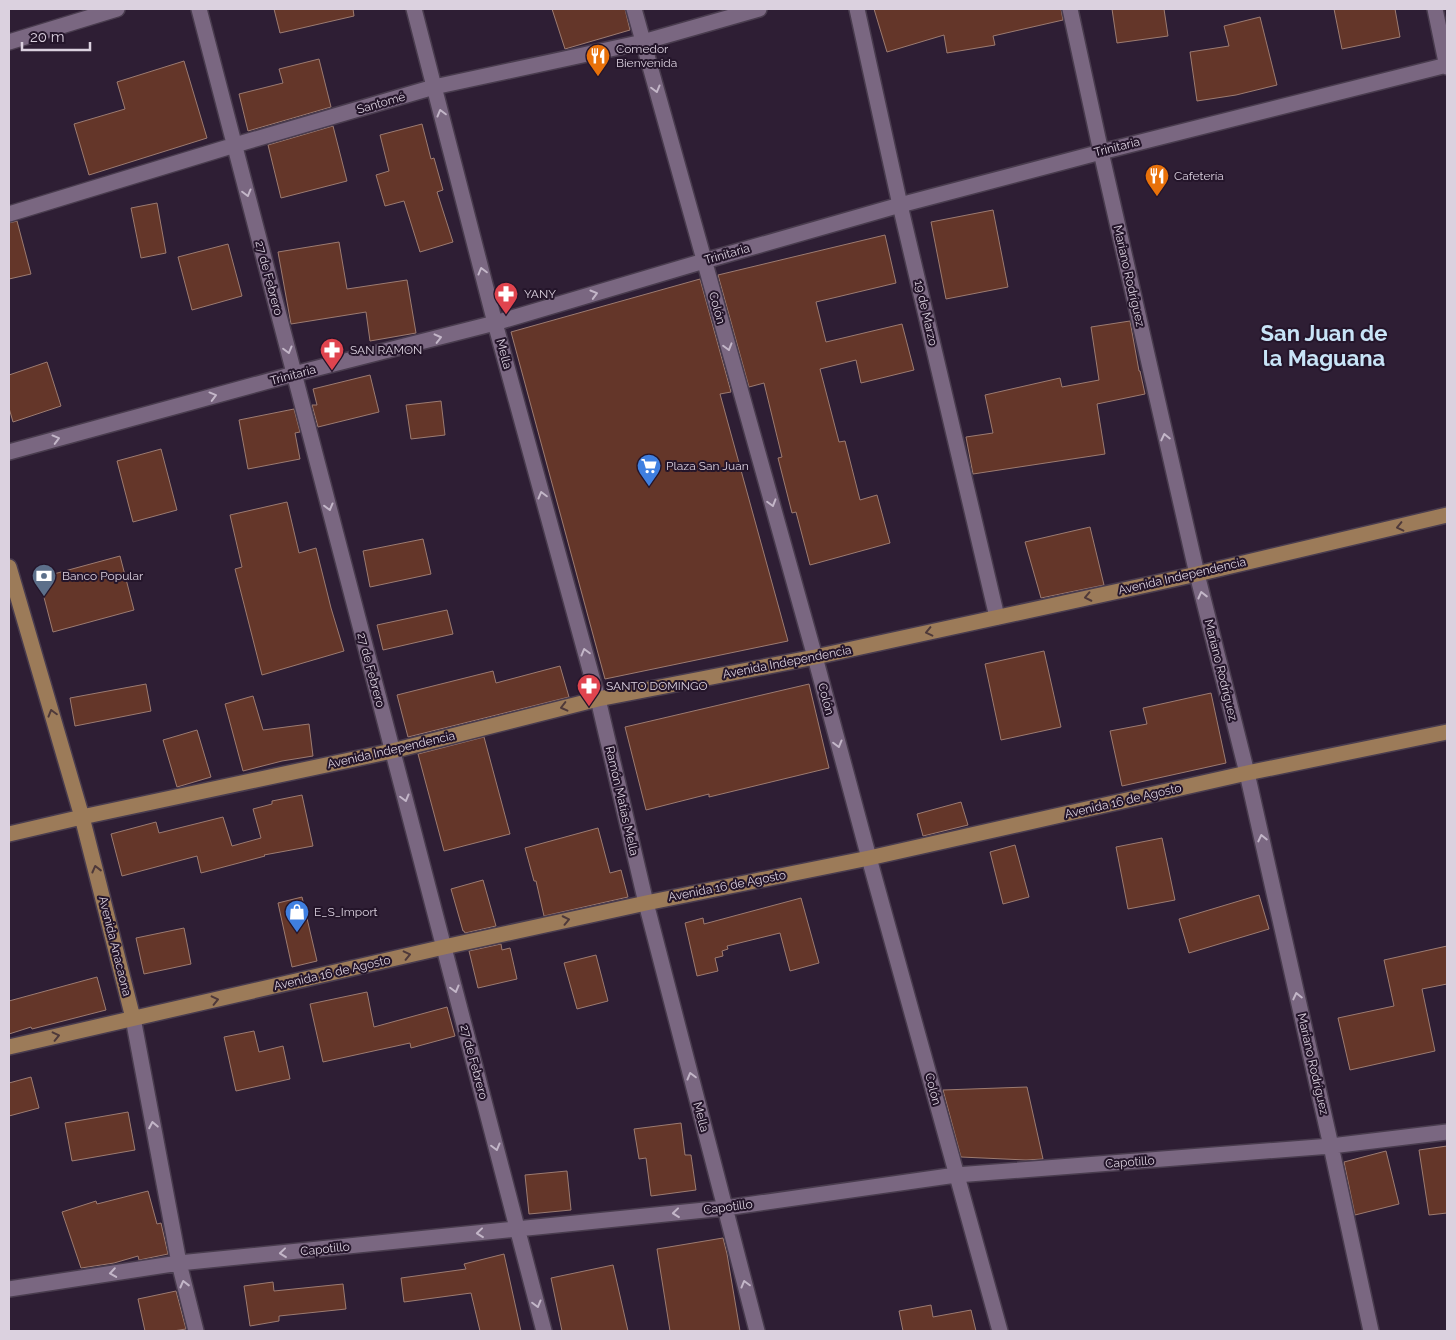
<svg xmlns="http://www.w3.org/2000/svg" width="1456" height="1340" font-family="Raleway,sans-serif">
<rect width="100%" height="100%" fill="#2e1e34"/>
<path fill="#643629" stroke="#9c7b71" d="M 274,9 L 353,9 L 354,16 L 280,33 Z
M 552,9 L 625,9 L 630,30 L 565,49 Z
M 874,9 L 1061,9 L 1063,20 L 993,36 L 995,45 L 947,53 L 944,35 L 887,52 Z
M 1112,9 L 1164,9 L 1168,36 L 1117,43 Z
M 1334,9 L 1395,9 L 1400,37 L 1342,49 Z
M 1260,17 L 1277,85 L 1236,95 L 1197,101 L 1190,52 L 1229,46 L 1224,26 Z
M 319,59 L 331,107 L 248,131 L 239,94 L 283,83 L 279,69 Z
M 184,61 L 207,138 L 89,175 L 74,124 L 125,109 L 117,82 Z
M 422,124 L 431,159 L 434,158 L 443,190 L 437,192 L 453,242 L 420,252 L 404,201 L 385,206 L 376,175 L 389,171 L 380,135 Z
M 333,126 L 347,181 L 281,198 L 268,145 Z
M 157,203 L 166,253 L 141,258 L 131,208 Z
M 993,210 L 1008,287 L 946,299 L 931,222 Z
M 17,221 L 31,274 L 9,279 L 9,223 Z
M 885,235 L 896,283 L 816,302 L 826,342 L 902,324 L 914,370 L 861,383 L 856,360 L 820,369 L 839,442 L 845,441 L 860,500 L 877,495 L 890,543 L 810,565 L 796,512 L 792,513 L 778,458 L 782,457 L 764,383 L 749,387 L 718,275 Z
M 339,242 L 347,289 L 407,280 L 416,333 L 370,341 L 366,312 L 291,324 L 278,252 Z
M 228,244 L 242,296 L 192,310 L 178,257 Z
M 700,279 L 731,392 L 720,394 L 788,641 L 605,679 L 511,332 Z
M 1130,321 L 1139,371 L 1140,371 L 1145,394 L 1097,404 L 1105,454 L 973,474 L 966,437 L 993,433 L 985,395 L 1060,378 L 1062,387 L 1099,380 L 1091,327 Z
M 47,362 L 61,406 L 13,422 L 9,408 L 9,375 Z
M 370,375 L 379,412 L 318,427 L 312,405 L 317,405 L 313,389 Z
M 441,401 L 445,435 L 411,439 L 406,405 Z
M 294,409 L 300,432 L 295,433 L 300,459 L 248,469 L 239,420 Z
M 161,449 L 177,510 L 133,522 L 117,461 Z
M 287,502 L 299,553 L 316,548 L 331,608 L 344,651 L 262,675 L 235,569 L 242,567 L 230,515 Z
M 1090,527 L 1104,585 L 1041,598 L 1025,542 Z
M 423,539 L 431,574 L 370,587 L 363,551 Z
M 120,556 L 134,610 L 53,632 L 39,578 Z
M 447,610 L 453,634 L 383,650 L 377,625 Z
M 1044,651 L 1061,727 L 1001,740 L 985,664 Z
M 560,666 L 569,697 L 408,737 L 397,695 L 493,671 L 496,683 Z
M 146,684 L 151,711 L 75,726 L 70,698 Z
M 809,684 L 829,768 L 709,797 L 709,794 L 646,810 L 625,727 Z
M 1211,693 L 1226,763 L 1122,786 L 1110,731 L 1147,724 L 1143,708 Z
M 253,696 L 263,730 L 309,724 L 313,756 L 282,761 L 243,771 L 225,704 Z
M 197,730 L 211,777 L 177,787 L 163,740 Z
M 484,737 L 510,834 L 444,851 L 418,754 Z
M 302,795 L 313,846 L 264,855 L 265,856 L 201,873 L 197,856 L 122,876 L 111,834 L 156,822 L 159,833 L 223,817 L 232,846 L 261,838 L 253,809 L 272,804 L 272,801 Z
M 961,802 L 968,825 L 923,836 L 917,814 Z
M 598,828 L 610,873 L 621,870 L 628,897 L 544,916 L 536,881 L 534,881 L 525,848 Z
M 1162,838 L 1175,900 L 1128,909 L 1116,847 Z
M 1015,845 L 1029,897 L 1003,904 L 990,852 Z
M 483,880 L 496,926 L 465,933 L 464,931 L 463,931 L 451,889 Z
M 1259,895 L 1269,929 L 1189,953 L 1179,919 Z
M 302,897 L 317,961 L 292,967 L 278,903 Z
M 801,898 L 819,963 L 790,971 L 780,933 L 727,946 L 728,949 L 722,951 L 723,956 L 715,958 L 718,971 L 697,976 L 685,923 L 703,918 L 704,924 Z
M 184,928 L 191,964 L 144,974 L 136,938 Z
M 501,944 L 502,950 L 510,948 L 517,979 L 478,988 L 469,951 Z
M 1447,946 L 1447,984 L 1422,989 L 1435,1051 L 1350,1070 L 1338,1018 L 1394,1006 L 1384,960 Z
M 596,955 L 608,1001 L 577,1009 L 564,963 Z
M 97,977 L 106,1010 L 32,1029 L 31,1027 L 9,1034 L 9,1001 Z
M 367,992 L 374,1027 L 447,1007 L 455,1036 L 411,1048 L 410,1043 L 323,1062 L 310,1004 Z
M 254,1031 L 259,1052 L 283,1046 L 290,1079 L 236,1091 L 224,1037 Z
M 31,1077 L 39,1108 L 9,1116 L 9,1083 Z
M 1027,1087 L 1043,1159 L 1026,1160 L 961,1157 L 943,1090 Z
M 128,1112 L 135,1150 L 72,1161 L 65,1123 Z
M 681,1123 L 685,1155 L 691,1155 L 696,1190 L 651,1196 L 646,1158 L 639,1159 L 634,1129 Z
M 1447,1146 L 1447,1213 L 1429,1215 L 1419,1150 Z
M 1386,1151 L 1399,1204 L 1355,1215 L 1344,1162 Z
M 567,1171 L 571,1210 L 529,1214 L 525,1175 Z
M 148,1191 L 157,1224 L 161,1223 L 168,1254 L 139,1260 L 138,1256 L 114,1263 L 81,1268 L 62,1212 L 96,1201 L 97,1204 Z
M 723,1238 L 727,1254 L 740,1331 L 670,1331 L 657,1249 Z
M 504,1254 L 521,1331 L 480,1331 L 471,1293 L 404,1302 L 401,1278 L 466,1269 L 464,1264 Z
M 613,1265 L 628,1331 L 562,1331 L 551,1278 Z
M 273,1282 L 274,1291 L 343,1284 L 346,1309 L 279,1316 L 279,1321 L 250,1326 L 244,1286 Z
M 176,1291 L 186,1329 L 173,1331 L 145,1331 L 138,1299 Z
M 931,1305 L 933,1317 L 971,1310 L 976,1331 L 903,1331 L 899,1311 Z"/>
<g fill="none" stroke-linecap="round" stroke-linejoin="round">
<defs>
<path id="minor" d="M 199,9 L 544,1331
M 414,9 L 495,323 L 598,699 L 646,903 L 757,1331
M 634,9 L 815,657 L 869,858 L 1000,1331
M 857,9 L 900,205 L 997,617
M 1070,9 L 1101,152 L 1197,574 L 1247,773 L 1331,1146 L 1371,1331
M 1435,9 L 1447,67
M 9,42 L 117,9
M 9,214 L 235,145 L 434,87 L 643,42 L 759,9
M 9,452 L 294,374 L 495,323 L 704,261 L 900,205 L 1101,152 L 1447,65
M 133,1018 L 179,1263 L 196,1331
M 9,1289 L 179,1263 L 725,1208 L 956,1175 L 1331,1146 L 1447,1132"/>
<path id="major" d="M 9,567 L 82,817 L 133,1018
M 9,834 L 82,817 L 392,751 L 598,699 L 815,657 L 1197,574 L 1447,515
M 9,1047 L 444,947 L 646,903 L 869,858 L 1247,773 L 1447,732"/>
</defs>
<use href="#minor" stroke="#493c4e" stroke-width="18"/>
<use href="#major" stroke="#493c4e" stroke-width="18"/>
<use href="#minor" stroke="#7a6781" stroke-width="15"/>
<use href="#major" stroke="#9c7b59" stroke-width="15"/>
</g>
<defs><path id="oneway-chevron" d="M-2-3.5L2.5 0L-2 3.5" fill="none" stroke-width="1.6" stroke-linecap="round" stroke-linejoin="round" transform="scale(1.25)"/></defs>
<g stroke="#c3b6c8">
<use href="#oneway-chevron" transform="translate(656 89) rotate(75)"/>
<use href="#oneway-chevron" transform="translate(441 113) rotate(-105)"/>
<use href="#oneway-chevron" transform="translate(247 193) rotate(75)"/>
<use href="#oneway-chevron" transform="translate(482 271) rotate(-105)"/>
<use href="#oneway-chevron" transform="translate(594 294) rotate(-16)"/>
<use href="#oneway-chevron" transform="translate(438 338) rotate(-14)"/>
<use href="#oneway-chevron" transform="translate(728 347) rotate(74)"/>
<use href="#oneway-chevron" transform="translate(288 350) rotate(75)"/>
<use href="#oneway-chevron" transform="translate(213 396) rotate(-15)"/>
<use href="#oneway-chevron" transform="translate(1165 437) rotate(-103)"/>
<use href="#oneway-chevron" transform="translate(56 439) rotate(-15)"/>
<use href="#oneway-chevron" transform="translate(542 495) rotate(-105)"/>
<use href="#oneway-chevron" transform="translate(772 503) rotate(74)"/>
<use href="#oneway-chevron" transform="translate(329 507) rotate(75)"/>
<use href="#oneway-chevron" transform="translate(1202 595) rotate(-104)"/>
<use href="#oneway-chevron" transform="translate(585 652) rotate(-105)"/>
<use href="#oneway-chevron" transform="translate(838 744) rotate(75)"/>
<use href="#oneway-chevron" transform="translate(405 798) rotate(75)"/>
<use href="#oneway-chevron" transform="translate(1262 838) rotate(-103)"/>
<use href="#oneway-chevron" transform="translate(455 989) rotate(75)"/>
<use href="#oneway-chevron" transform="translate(1297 996) rotate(-103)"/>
<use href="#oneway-chevron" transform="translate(691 1076) rotate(-105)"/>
<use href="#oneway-chevron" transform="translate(153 1125) rotate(-101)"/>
<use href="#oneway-chevron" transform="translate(496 1147) rotate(75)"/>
<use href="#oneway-chevron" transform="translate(676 1213) rotate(174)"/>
<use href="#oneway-chevron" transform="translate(480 1233) rotate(174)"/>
<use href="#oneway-chevron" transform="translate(283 1253) rotate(174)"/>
<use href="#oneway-chevron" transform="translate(113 1273) rotate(171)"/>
<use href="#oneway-chevron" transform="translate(184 1284) rotate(-104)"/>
<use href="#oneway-chevron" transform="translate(745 1284) rotate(-105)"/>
<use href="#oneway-chevron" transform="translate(537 1304) rotate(75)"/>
</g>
<g stroke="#4e393a">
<use href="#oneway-chevron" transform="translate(1400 527) rotate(167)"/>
<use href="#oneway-chevron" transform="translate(1088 597) rotate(168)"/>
<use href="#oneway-chevron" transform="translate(929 632) rotate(167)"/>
<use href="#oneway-chevron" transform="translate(564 707) rotate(166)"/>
<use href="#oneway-chevron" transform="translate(52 713) rotate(-106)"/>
<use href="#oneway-chevron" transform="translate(96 869) rotate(-104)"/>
<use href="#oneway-chevron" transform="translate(566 920) rotate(-12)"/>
<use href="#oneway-chevron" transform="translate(407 955) rotate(-13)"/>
<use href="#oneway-chevron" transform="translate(215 1000) rotate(-13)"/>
<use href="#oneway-chevron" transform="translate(56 1036) rotate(-13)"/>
</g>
<defs>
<symbol id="restaurant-pin" viewBox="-11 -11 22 30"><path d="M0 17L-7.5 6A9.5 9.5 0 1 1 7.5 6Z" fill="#e8710a" stroke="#24152a"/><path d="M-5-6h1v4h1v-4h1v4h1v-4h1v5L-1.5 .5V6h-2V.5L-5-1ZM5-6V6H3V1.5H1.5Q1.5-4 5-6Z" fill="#fff"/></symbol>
<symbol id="pharmacy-pin" viewBox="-11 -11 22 30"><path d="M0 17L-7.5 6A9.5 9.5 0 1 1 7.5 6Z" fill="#e0444e" stroke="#24152a"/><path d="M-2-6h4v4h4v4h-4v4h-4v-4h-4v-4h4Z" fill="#fff"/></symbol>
<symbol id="supermarket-pin" viewBox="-11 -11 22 30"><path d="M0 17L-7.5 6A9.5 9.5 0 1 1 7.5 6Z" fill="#3f7fe0" stroke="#24152a"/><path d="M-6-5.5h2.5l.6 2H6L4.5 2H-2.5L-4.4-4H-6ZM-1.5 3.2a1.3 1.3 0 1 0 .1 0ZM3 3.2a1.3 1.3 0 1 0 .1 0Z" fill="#fff"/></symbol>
<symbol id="bank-pin" viewBox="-11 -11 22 30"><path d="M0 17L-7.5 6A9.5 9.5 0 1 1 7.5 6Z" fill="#5c6f8a" stroke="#24152a"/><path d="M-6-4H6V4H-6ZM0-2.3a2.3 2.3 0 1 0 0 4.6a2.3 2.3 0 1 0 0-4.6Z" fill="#fff"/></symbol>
<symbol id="shop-pin" viewBox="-11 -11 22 30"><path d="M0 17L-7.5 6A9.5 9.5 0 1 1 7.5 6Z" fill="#3f7fe0" stroke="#24152a"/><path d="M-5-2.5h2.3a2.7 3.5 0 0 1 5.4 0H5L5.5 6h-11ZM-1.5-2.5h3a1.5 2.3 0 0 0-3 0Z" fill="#fff"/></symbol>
</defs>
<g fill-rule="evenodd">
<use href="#restaurant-pin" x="584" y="42" width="28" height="38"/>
<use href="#restaurant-pin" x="1143" y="162" width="28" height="38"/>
<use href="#pharmacy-pin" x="492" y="280" width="28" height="38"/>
<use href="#pharmacy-pin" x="318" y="336" width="28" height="38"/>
<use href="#supermarket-pin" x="635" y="452" width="28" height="38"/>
<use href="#bank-pin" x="30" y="562" width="28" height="38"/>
<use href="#pharmacy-pin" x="575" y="672" width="28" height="38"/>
<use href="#shop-pin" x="283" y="898" width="28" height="38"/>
</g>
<g text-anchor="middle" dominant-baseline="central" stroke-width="4" stroke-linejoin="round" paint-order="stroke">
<g font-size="12" fill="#dbd1df" stroke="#24152a" text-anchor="start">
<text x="616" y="49">Comedor<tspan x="616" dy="14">Bienvenida</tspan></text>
<text x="1174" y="176">Cafetería</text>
<text x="524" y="294">YANY</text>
<text x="350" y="350">SAN RAMON</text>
<text x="666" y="466">Plaza San Juan</text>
<text x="62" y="576">Banco Popular</text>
<text x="606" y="686">SANTO DOMINGO</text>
<text x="314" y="912">E_S_Import</text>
</g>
<g font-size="12" fill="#dbd1df" stroke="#24152a">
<text transform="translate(381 103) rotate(-16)">Santomé</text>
<text transform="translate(1117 147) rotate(-14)">Trinitaria</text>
<text transform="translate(727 254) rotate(-16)">Trinitaria</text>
<text transform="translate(1129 276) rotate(77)">Mariano Rodríguez</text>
<text transform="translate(269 278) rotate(75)">27 de Febrero</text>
<text transform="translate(717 308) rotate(74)">Colón</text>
<text transform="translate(926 313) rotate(77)">19 de Marzo</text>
<text transform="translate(504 354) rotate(75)">Mella</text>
<text transform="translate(293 375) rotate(-15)">Trinitaria</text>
<text transform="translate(1182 576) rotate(-13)">Avenida Independencia</text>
<text transform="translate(787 662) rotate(-11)">Avenida Independencia</text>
<text transform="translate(371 670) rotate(75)">27 de Febrero</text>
<text transform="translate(1221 670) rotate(76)">Mariano Rodríguez</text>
<text transform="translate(826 699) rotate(75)">Colón</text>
<text transform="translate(391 750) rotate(-13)">Avenida Independencia</text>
<text transform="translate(622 801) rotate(77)">Ramón Matías Mella</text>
<text transform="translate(1123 801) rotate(-13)">Avenida 16 de Agosto</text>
<text transform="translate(727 886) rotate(-11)">Avenida 16 de Agosto</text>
<text transform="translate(115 946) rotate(76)">Avenida Anacaona</text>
<text transform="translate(332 973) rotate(-13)">Avenida 16 de Agosto</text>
<text transform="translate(474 1062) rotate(75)">27 de Febrero</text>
<text transform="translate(1313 1064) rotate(77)">Mariano Rodríguez</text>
<text transform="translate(933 1089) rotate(75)">Colón</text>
<text transform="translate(701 1117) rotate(75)">Mella</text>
<text transform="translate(1130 1162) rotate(-4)">Capotillo</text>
<text transform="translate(728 1207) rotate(-7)">Capotillo</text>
<text transform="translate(325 1249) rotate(-6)">Capotillo</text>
</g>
<g font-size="22" font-weight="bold" fill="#c8e4f7" stroke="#24152a">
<text x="1324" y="333">San Juan de<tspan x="1324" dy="25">la Maguana</tspan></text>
</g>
</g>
<rect width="1456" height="1340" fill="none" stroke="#dbd1df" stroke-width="20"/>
<path d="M22 42v8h68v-8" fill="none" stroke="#dbd1df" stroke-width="2.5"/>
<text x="30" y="42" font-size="15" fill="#dbd1df" stroke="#24152a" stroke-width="4" paint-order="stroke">20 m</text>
</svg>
